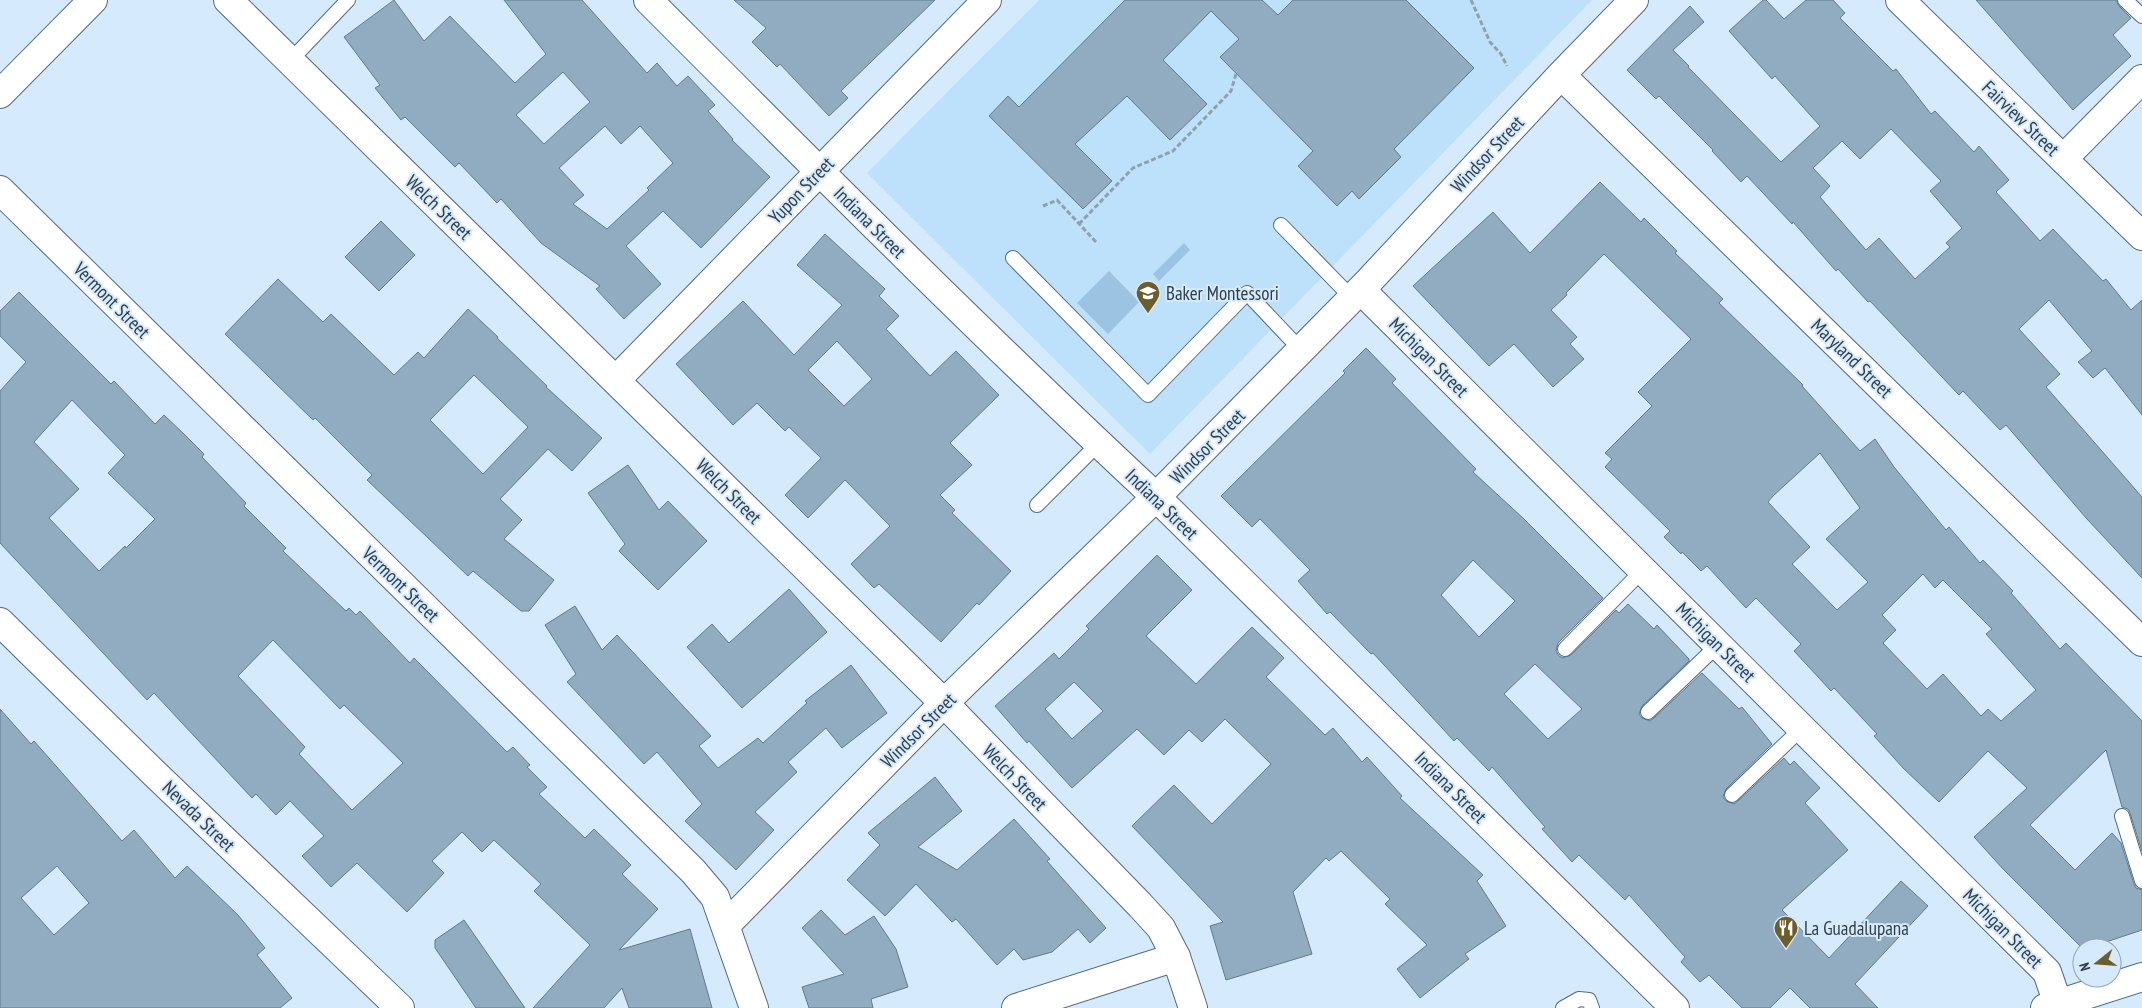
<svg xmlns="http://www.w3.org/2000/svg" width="2142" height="1008" font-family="'PT Sans Narrow',sans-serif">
<rect width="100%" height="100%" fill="#d5ebfd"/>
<path fill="#bde0fb" d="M 1039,0 L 1592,0 L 1150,454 L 867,173 Z"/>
<path fill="#9cc3e2" d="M 1184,243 L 1190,250 L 1159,281 L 1153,274 Z
M 1109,271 L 1139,302 L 1108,334 L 1077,303 Z"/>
<path fill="#91acc1" stroke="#617a8e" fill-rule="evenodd" d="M 394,0 L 424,41 L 450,16 L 515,83 L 546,54 L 504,0 L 582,0 L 647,73 L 657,63 L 677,86 L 688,76 L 715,105 L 708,111 L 733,139 L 732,140 L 770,177 L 701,248 L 663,211 L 626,246 L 661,284 L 624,319 L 596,289 L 600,286 L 541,243 L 501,199 L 497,203 L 459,163 L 455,167 L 405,117 L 401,120 L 375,88 L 380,85 L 344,37 ZM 563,72 L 590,102 L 544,144 L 516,115 ZM 605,126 L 621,144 L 640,126 L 673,163 L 647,188 L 649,190 L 607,229 L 573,204 L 584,195 L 559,168 Z
M 734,0 L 935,0 L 841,91 L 848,98 L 829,116 L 780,64 L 777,67 L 752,42 L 766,28 Z
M 1125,0 L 1262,0 L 1278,15 L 1293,0 L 1406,0 L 1474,68 L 1394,149 L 1401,157 L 1359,199 L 1352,191 L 1337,206 L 1298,166 L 1313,151 L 1220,57 L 1239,39 L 1211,11 L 1163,60 L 1207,104 L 1170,140 L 1127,96 L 1075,144 L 1112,181 L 1083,209 L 989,116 L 1008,96 L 1019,107 Z
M 1763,0 L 1766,0 L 1784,19 L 1806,0 L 1833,0 L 1845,13 L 1840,18 L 1893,71 L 1896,69 L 1931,114 L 1935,111 L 1974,152 L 1979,146 L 2009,180 L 1996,192 L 2040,241 L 2053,229 L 2103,281 L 2106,279 L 2131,310 L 2142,300 L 2142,415 L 2105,368 L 2093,378 L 2078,362 L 2092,351 L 2049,300 L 2019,329 L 2060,374 L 2046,387 L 2142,497 L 2142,578 L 2087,519 L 2006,425 L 2000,430 L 1963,391 L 1959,395 L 1870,301 L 1868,302 L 1838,269 L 1836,271 L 1793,222 L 1792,224 L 1747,176 L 1741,182 L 1712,151 L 1713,150 L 1659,96 L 1656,99 L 1627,70 L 1690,6 L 1704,22 L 1673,50 L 1689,66 L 1688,67 L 1781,162 L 1820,126 L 1775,76 L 1772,79 L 1729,31 ZM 1891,129 L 1941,181 L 1930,191 L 1962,228 L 1946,243 L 1950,247 L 1915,279 L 1879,238 L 1866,250 L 1820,197 L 1830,186 L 1813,168 L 1842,141 L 1860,159 Z
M 1976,0 L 2116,0 L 2119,6 L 2131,18 L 2113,35 L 2131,56 L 2073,110 Z
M 1600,182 L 1641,222 L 1644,218 L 1677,251 L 1675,253 L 1723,299 L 1719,303 L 1803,385 L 1802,386 L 1860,451 L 1875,439 L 1894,467 L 1946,530 L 1949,527 L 1980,563 L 1983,560 L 2013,591 L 2011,593 L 2060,649 L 2066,643 L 2142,721 L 2142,851 L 2130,813 L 2128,809 L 2122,807 L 2106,750 L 2030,825 L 2075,870 L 2112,833 L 2121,843 L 2134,884 L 2136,888 L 2142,890 L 2142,930 L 2088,948 L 2082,948 L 2003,869 L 1974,837 L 2027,788 L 1988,751 L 1939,802 L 1904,769 L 1874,736 L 1877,734 L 1834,688 L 1831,691 L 1794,651 L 1801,644 L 1756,598 L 1746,608 L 1707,566 L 1701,571 L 1682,552 L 1681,554 L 1664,537 L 1670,531 L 1605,467 L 1612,459 L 1605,453 L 1652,406 L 1638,392 L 1691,339 L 1604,254 L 1566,293 L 1567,295 L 1551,310 L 1577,337 L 1570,344 L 1584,359 L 1553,387 L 1514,344 L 1489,366 L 1413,286 L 1493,212 L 1530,253 ZM 1820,453 L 1860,508 L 1826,539 L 1868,582 L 1837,610 L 1792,564 L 1810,547 L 1768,502 L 1773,496 ZM 1923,574 L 1935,588 L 1943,580 L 1992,629 L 1986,634 L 2036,690 L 2001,721 L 1988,709 L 1981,716 L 1943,674 L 1927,689 L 1883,643 L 1896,630 L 1882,615 Z
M 381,221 L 415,255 L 379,291 L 345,257 Z
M 825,234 L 885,289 L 879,296 L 899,316 L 886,329 L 930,376 L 956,351 L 999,395 L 950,443 L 972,465 L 940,495 L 955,510 L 952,513 L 1011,571 L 979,605 L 977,603 L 941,642 L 879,584 L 874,588 L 851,564 L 890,526 L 845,480 L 808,518 L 785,495 L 821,458 L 789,427 L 785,431 L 757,403 L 733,425 L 676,364 L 743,301 L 794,355 L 842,305 L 797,265 ZM 837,341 L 872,379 L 844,406 L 808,370 Z
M 278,279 L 323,322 L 331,314 L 394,375 L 418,352 L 424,358 L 468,309 L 498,337 L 497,338 L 547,386 L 546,387 L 602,438 L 572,471 L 548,449 L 500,499 L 522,520 L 504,539 L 554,580 L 529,611 L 521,611 L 473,571 L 468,576 L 367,480 L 372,475 L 315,418 L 313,420 L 225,334 ZM 474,375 L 528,427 L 483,474 L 430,420 Z
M 19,292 L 111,384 L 114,381 L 155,424 L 164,415 L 185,435 L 204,454 L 202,457 L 246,503 L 244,506 L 286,548 L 283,551 L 346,611 L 349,608 L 356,615 L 360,611 L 410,663 L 414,658 L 507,752 L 513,747 L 530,765 L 527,767 L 547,787 L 539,794 L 585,838 L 594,829 L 631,865 L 622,874 L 658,909 L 619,950 L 690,929 L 712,1008 L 629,1008 L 622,988 L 604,1008 L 533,1008 L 590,945 L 534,891 L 541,884 L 494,840 L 482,852 L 462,832 L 432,861 L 444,873 L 407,912 L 357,863 L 331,887 L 302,856 L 324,836 L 290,801 L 276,815 L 256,794 L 252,798 L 154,693 L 147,700 L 0,543 L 0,391 L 26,362 L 0,336 L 0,311 ZM 72,400 L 125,455 L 108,473 L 155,519 L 126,548 L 125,546 L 99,571 L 49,518 L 79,489 L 34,442 ZM 273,640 L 340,709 L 344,705 L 403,763 L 352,810 L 299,754 L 305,747 L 238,676 Z
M 1366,348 L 1396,379 L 1392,383 L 1476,469 L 1473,472 L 1524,519 L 1603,598 L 1558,643 L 1556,651 L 1559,656 L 1563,658 L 1571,655 L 1616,610 L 1619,613 L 1628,604 L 1654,629 L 1657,625 L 1689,659 L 1689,661 L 1642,706 L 1639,714 L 1642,718 L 1650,721 L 1654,718 L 1702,673 L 1739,709 L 1742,707 L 1772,744 L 1726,789 L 1723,797 L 1726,801 L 1734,804 L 1738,801 L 1784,758 L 1790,765 L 1794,761 L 1820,788 L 1805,803 L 1848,850 L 1782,910 L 1829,958 L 1901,881 L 1928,906 L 1855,984 L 1878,1008 L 1810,1008 L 1790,988 L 1770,1008 L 1742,1008 L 1709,975 L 1700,982 L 1681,962 L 1685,957 L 1629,895 L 1625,900 L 1579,855 L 1572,862 L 1542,829 L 1545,827 L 1492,767 L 1489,771 L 1457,738 L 1454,741 L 1373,653 L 1371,654 L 1330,612 L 1327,614 L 1298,581 L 1310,570 L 1260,519 L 1252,527 L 1221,496 L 1345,373 L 1343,371 ZM 1473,560 L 1515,601 L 1479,637 L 1441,595 ZM 1535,664 L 1582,709 L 1548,739 L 1504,694 Z
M 628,465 L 659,510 L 668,501 L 707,541 L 658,590 L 619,551 L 625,544 L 588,493 Z
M 1157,555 L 1192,590 L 1146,636 L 1196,684 L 1252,627 L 1284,658 L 1266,677 L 1325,735 L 1333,728 L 1362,762 L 1367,757 L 1402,796 L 1400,798 L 1483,875 L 1477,881 L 1506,926 L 1465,954 L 1469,959 L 1420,998 L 1397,969 L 1427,945 L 1385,904 L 1390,899 L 1341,851 L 1329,861 L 1326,858 L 1293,892 L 1312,954 L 1226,980 L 1210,926 L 1223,922 L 1132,826 L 1174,785 L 1212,824 L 1271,764 L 1225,719 L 1202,742 L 1189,730 L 1164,755 L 1137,729 L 1072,788 L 1029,741 L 1027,743 L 995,706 L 1054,653 L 1059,659 L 1089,629 L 1086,626 ZM 1074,682 L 1103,711 L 1072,739 L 1045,709 Z
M 789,589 L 827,632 L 742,708 L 687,647 L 712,624 L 729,643 Z
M 575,606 L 602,650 L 617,635 L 711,736 L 699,746 L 718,768 L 758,738 L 763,743 L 807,703 L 805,701 L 851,665 L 887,713 L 842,748 L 826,728 L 788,762 L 797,772 L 755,812 L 774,830 L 736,870 L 685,821 L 702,804 L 657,752 L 644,764 L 567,682 L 576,674 L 545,625 Z
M 0,709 L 31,744 L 34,741 L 122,841 L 134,830 L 175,878 L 187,866 L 238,915 L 265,948 L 257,955 L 292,998 L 280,1008 L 0,1008 ZM 57,866 L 89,903 L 54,935 L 21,898 Z
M 935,777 L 962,811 L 918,847 L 957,870 L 1014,819 L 1050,859 L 1047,861 L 1106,928 L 1090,943 L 1078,929 L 1052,952 L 1023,960 L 1014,949 L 997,965 L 956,919 L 952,922 L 916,884 L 885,916 L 847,880 L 880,845 L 868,833 Z
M 821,910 L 845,935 L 874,916 L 896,949 L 908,987 L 871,999 L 873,1008 L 809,1008 L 802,987 L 844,974 L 802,928 Z
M 464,920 L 525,1008 L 476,1008 L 435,948 L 435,940 Z"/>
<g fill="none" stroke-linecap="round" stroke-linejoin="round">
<defs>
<path id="service" d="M 2125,0 L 2142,16
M 290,61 L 348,0
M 1281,225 L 1352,298
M 1013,258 L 1148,395 L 1247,293 L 1301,350
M 1037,505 L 1098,444
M 1565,649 L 1644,569
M 1648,712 L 1719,644
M 1732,795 L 1802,728
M 2122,816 L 2142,881
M 1563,1008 L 1579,999 L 1589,1000 L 1592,1008"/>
<path id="minor" d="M 648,0 C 816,168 983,336 1156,497 L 1675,1008
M 1561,75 L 2142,642
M 2063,159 L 2142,79
M 0,190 L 693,871 L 715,897 L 754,1008
M 1361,290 L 2047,972 L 2058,1004
M 616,380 L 987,0
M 0,622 L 156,775 L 400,1008
M 726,925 L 944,703 L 1156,497 L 1301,350 L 1369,281 L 1561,75 L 1634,0
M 1016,1008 L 1176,957"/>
<path id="tertiary" d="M 228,0 L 944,703 L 1140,905 L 1161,928 L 1176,957 L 1193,1008
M 1900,0 L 2142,236
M 2045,1008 L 2142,977"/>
<path id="secondary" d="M 0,94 L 93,0"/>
</defs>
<use href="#service" stroke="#516a7d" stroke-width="16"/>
<use href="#minor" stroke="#516a7d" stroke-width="30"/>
<use href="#tertiary" stroke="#516a7d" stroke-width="30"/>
<use href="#secondary" stroke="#516a7d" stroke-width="30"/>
<path stroke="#8fa1ae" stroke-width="3" stroke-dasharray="5 2.5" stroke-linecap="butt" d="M 1471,0 L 1490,42 L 1501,54 L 1507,66
M 1043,206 L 1057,200 L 1096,242
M 1079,224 L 1133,168 L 1173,151 L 1231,91 L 1236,74"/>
<use href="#service" stroke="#fff" stroke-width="14"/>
<use href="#minor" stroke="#fff" stroke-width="28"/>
<use href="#tertiary" stroke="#fff" stroke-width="28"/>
<use href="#secondary" stroke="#fff" stroke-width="28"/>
</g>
<defs>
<symbol id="school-pin" viewBox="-11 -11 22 30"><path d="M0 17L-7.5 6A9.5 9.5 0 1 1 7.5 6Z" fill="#6d5d2b" stroke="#d5ebfd"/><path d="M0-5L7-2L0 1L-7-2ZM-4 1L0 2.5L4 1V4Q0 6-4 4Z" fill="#fff"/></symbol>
<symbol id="restaurant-pin" viewBox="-11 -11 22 30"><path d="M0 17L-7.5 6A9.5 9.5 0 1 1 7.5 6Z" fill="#6d5d2b" stroke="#d5ebfd"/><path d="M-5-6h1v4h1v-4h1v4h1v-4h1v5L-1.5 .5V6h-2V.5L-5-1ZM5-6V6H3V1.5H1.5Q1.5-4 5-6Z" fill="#fff"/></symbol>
</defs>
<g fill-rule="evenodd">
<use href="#school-pin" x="1134" y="279" width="28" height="38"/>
<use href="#restaurant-pin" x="1772" y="914" width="28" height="38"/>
</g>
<g text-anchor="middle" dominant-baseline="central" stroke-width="4" stroke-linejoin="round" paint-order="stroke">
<g font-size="19" fill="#323e46" stroke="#d5ebfd">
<text transform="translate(2021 118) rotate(44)">Fairview Street</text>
<text transform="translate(1487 154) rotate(-47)">Windsor Street</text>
<text transform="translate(801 190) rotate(-46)">Yupon Street</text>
<text transform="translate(439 207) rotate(44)">Welch Street</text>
<text transform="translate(870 222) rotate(45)">Indiana Street</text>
<text transform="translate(112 300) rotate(45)">Vermont Street</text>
<text transform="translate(1429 357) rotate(45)">Michigan Street</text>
<text transform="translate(1852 358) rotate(44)">Maryland Street</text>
<text transform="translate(1207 446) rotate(-45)">Windsor Street</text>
<text transform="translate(729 491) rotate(45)">Welch Street</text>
<text transform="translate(1162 504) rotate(44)">Indiana Street</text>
<text transform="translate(401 584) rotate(44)">Vermont Street</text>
<text transform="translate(1716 642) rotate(45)">Michigan Street</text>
<text transform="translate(918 730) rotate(-45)">Windsor Street</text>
<text transform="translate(1015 777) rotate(46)">Welch Street</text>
<text transform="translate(1451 787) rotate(45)">Indiana Street</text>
<text transform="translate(199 816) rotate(44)">Nevada Street</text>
<text transform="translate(2003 928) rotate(45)">Michigan Street</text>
</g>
<g font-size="19" fill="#323e46" stroke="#d5ebfd" text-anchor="start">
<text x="1166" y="293">Baker Montessori</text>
<text x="1804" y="928">La Guadalupana</text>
</g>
</g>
<g transform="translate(2097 963) rotate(253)"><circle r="24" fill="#d5ebfd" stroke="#94a6b4"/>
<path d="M0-4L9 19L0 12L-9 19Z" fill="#6d5d2b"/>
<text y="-8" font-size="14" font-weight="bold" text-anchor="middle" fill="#323e46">N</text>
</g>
</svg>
